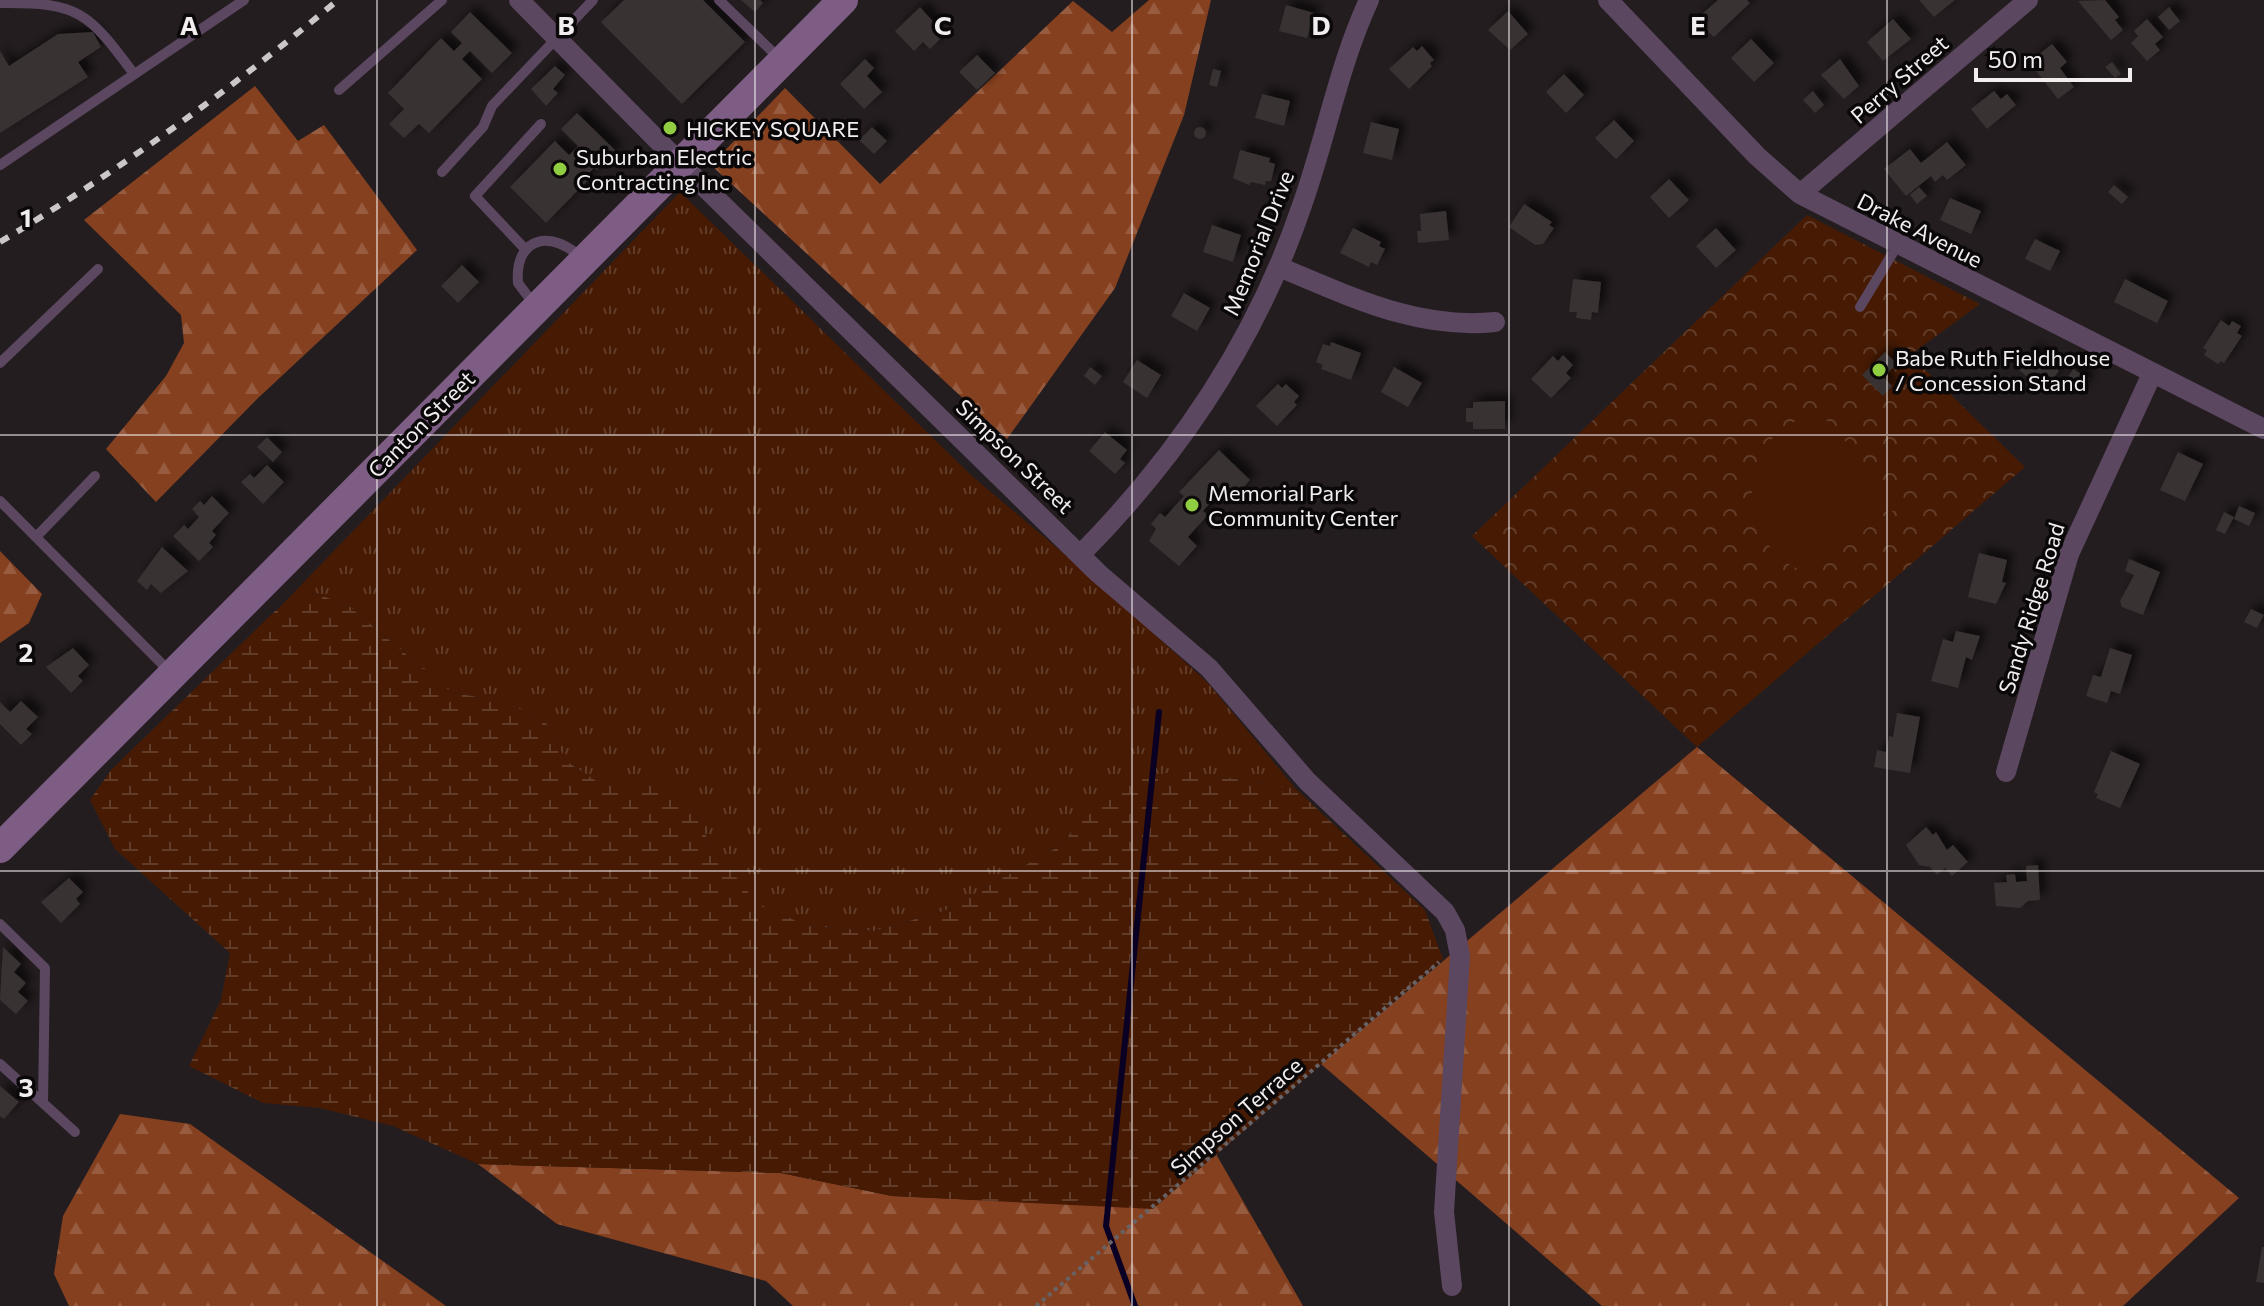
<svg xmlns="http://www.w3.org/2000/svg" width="2264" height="1306" font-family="Commissioner,sans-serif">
<defs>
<pattern id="grass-tufts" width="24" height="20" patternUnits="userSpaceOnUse" patternTransform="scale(2)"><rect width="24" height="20" fill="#461a03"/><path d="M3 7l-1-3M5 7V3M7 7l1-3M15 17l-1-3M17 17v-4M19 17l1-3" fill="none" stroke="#613c28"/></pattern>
<pattern id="forest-firs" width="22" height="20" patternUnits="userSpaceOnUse" patternTransform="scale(2)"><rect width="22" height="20" fill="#85401f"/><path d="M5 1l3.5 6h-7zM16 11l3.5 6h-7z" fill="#975c40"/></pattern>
<pattern id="wetland-marsh" width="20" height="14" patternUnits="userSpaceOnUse" patternTransform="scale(2)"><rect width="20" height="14" fill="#461a03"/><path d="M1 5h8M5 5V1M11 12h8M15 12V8" fill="none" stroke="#613c28"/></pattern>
<pattern id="park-crowns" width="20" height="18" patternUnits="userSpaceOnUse" patternTransform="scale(2)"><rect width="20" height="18" fill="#461a03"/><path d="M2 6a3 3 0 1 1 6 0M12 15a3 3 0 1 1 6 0" fill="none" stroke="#613c28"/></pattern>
<filter id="shadow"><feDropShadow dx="7" dy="-7" stdDeviation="4" flood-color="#0009"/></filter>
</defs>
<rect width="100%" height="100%" fill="#241d20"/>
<path fill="url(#grass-tufts)" d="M 680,192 L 973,477 L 1094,579 L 1208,683 L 1296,789 L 1179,770 L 1089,805 L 1063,844 L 944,911 L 874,931 L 807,926 L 757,904 L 711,846 L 692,806 L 660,786 L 604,786 L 566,761 L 547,724 L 508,703 L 451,692 L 350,607 L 314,592 L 276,611 Z"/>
<path fill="url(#forest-firs)" d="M 1149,0 L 1211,0 L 1184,115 L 1115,288 L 1007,439 L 711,165 L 785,88 L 880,184 L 1073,1 L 1112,32 Z
M 255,86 L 298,141 L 324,125 L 417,250 L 257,399 L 156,502 L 106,449 L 166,376 L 184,343 L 181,315 L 84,220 Z
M 0,551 L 42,594 L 29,623 L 0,643 Z
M 1697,747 L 2239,1198 L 2123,1306 L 1602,1306 L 1321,1064 Z
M 120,1114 L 190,1124 L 446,1306 L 69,1306 L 54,1274 L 63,1216 Z
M 1216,1154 L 1303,1306 L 793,1306 L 766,1281 L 557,1224 L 478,1164 L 781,1173 L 892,1196 L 1152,1208 Z"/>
<path fill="url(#wetland-marsh)" d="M 314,592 L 350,607 L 451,692 L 508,703 L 547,724 L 566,761 L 604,786 L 660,785 L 692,806 L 711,846 L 757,903 L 807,926 L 874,931 L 944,911 L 1063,844 L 1089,805 L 1119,785 L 1179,770 L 1296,789 L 1425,910 L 1443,959 L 1153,1209 L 892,1196 L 781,1173 L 478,1164 L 393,1126 L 320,1108 L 263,1103 L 189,1066 L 221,1000 L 230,953 L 115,849 L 90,800 L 111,770 L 275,611 Z"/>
<path fill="url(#park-crowns)" d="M 1807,215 L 1980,304 L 1910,355 L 2025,467 L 1697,747 L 1472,536 Z"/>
<path fill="#461a03" d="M 1821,414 L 1886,487 L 1896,486 L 1904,498 L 1899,510 L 1885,512 L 1814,575 C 1728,552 1732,426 1821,414 Z"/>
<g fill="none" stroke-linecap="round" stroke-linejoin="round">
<path stroke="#0a0024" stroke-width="6" d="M 1135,1306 L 1106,1226 L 1159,712"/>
</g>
<path fill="#393131" filter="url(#shadow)" d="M 624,0 L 703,0 L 745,42 L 682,104 L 601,22 Z
M 741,0 L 760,0 L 763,3 L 755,12 Z
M 1718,0 L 1747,0 L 1750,3 L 1714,37 L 1695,20 Z
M 1919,0 L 1955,0 L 1934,17 Z
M 2105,0 L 2119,17 L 2115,20 L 2123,30 L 2111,40 L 2078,1 Z
M 1286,5 L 1314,13 L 1307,38 L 1279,31 Z
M 920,7 L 938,27 L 933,32 L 940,39 L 930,49 L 923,42 L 914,51 L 895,31 Z
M 2169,7 L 2180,21 L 2169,30 L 2158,17 Z
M 1508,11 L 1528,34 L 1510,50 L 1488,30 Z
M 470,12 L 512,53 L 492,73 L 470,51 L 462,59 L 482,79 L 429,133 L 419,124 L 404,138 L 389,124 L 404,109 L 388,93 L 441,38 L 454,51 L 462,43 L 451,32 Z
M 1893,19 L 1911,39 L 1883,61 L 1867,42 Z
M 2147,19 L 2163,37 L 2155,44 L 2160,50 L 2147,61 L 2131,43 L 2138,36 L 2134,31 Z
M 93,32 L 101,47 L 78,62 L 88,77 L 0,133 L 0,51 L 9,66 L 58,34 Z
M 1751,39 L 1774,63 L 1754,82 L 1731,58 Z
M 2052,44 L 2067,62 L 2060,68 L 2074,87 L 2058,99 L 2029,62 Z
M 1422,46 L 1434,60 L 1430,63 L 1432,66 L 1409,89 L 1389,69 L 1413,47 L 1417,51 Z
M 977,55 L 995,73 L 977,90 L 959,72 Z
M 865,59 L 874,68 L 867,76 L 882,92 L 864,109 L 840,84 Z
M 1840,59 L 1859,86 L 1844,99 L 1821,75 Z
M 2112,62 L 2121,74 L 2115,78 L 2105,67 Z
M 555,66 L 565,75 L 553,89 L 558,93 L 546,106 L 531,89 Z
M 1213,69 L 1221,71 L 1217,87 L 1209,85 Z
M 1564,74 L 1584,95 L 1566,113 L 1546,92 Z
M 1813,91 L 1824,105 L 1815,113 L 1803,100 Z
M 1994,91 L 2001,99 L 2007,94 L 2016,105 L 1987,129 L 1971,109 Z
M 1262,94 L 1290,101 L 1284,126 L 1255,118 Z
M 577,113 L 616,151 L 597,170 L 594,168 L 587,175 L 590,178 L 546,223 L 510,187 L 555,141 L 569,155 L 578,146 L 561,129 Z
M 1614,120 L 1634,141 L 1616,159 L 1595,138 Z
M 1371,122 L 1399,129 L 1392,160 L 1363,153 Z
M1194 133a6 6 0 1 1 12 0a6 6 0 1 1-12 0Z
M 872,127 L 887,141 L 874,154 L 859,140 Z
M 1947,142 L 1966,165 L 1947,180 L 1943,175 L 1935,182 L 1931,176 L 1906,196 L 1884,169 L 1910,149 L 1921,163 Z
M 1240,150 L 1270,158 L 1269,162 L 1275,164 L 1271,181 L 1266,181 L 1265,185 L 1251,182 L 1249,185 L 1233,178 Z
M 1669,179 L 1689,200 L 1669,218 L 1650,197 Z
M 2114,185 L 2128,197 L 2122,204 L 2108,192 Z
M 1919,187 L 1927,196 L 1917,204 L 1910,195 Z
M 1950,198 L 1981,211 L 1971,234 L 1940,220 Z
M 1524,204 L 1552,222 L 1549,225 L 1554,228 L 1543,244 L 1535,245 L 1509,227 Z
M 1446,211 L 1449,240 L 1418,243 L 1417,231 L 1421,231 L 1420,214 Z
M 1212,225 L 1241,235 L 1233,262 L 1203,252 Z
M 1353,228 L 1381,242 L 1379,246 L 1385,249 L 1377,265 L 1371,262 L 1369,267 L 1340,253 Z
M 1716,228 L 1736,250 L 1716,268 L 1696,246 Z
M 2035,239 L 2060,251 L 2050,271 L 2025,259 Z
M 462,265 L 479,282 L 458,303 L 441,286 Z
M 1573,279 L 1601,282 L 1598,313 L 1592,312 L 1591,320 L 1576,318 L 1577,312 L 1569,312 Z
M 2125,279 L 2168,301 L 2157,323 L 2114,302 Z
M 1184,293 L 1210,308 L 1197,331 L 1171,316 Z
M 2221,320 L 2229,326 L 2232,321 L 2241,326 L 2237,333 L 2242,336 L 2224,363 L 2221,361 L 2218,364 L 2204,355 L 2207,350 L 2203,348 Z
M 1331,342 L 1361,353 L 1351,380 L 1321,369 L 1323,365 L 1316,362 L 1323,344 L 1330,346 Z
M 2033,349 L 2059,371 L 2043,391 L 2017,368 Z
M 1885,352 L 1897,364 L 1883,377 L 1892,386 L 1883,396 L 1862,375 Z
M 1563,355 L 1573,365 L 1566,373 L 1571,378 L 1551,398 L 1531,379 L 1553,356 L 1558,361 Z
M 1137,360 L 1161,375 L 1147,398 L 1123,382 Z
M 1090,367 L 1102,376 L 1095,385 L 1084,376 Z
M 1394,367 L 1422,383 L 1408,407 L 1381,392 Z
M 2073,369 L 2089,378 L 2079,395 L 2063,385 Z
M 1278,384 L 1282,388 L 1286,384 L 1299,396 L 1294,402 L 1297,405 L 1277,426 L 1256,406 Z
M 1505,401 L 1505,429 L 1473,429 L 1473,422 L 1466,422 L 1466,408 L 1473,408 L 1473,402 Z
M 1105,432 L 1127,450 L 1120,459 L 1125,463 L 1115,474 L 1089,451 Z
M 267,437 L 282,452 L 273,462 L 257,447 Z
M 1219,450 L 1250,480 L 1233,499 L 1222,490 L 1203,511 L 1208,515 L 1188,537 L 1197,546 L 1179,566 L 1149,541 L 1156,529 L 1151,524 L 1160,513 L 1165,517 L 1184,496 L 1179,492 Z
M 2178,452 L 2203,464 L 2185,501 L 2160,490 Z
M 267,465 L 284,482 L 263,504 L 241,482 L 250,474 L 254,478 Z
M 212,496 L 229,513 L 212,531 L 216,535 L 209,543 L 213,547 L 199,561 L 173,536 L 184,525 L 188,529 L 199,517 L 192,509 L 200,501 L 204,505 Z
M 2239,506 L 2255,513 L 2249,526 L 2234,519 Z
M 2224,512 L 2234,517 L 2225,534 L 2216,530 Z
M 162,547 L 188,571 L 161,593 L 151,584 L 147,590 L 137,581 Z
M 1979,553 L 2007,560 L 2002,582 L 2006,583 L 1996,604 L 1968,597 Z
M 2129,559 L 2160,572 L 2143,615 L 2122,607 L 2120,601 L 2134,575 L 2125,571 Z
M 2251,609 L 2264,615 L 2257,628 L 2244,622 Z
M 1956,631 L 1980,636 L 1972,660 L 1966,657 L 1958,688 L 1931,681 L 1943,639 L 1953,642 Z
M 73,648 L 89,665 L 78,676 L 83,681 L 71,693 L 46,667 Z
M 2110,648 L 2132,655 L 2120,694 L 2111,691 L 2107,703 L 2086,696 L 2093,675 L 2101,677 Z
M 21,701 L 38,717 L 26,729 L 32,734 L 21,745 L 0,724 L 0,702 L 10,712 Z
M 1897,713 L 1920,717 L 1910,773 L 1874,767 L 1877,750 L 1886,752 L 1889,736 L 1893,737 Z
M 2111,751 L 2140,764 L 2120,808 L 2096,798 L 2098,794 L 2094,792 Z
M 1926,827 L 1933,835 L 1936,832 L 1947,850 L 1953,845 L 1968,862 L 1952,876 L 1945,868 L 1937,875 L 1930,867 L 1919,865 L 1906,845 Z
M 2038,865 L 2040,900 L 2028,901 L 2020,908 L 1996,906 L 1994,883 L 2007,882 L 2006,875 L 2015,874 L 2016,882 L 2027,881 L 2026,866 Z
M 69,878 L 83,892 L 76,899 L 80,904 L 61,923 L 41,902 Z
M 3,947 L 21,964 L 14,972 L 26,983 L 18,992 L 28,1001 L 16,1014 L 0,1000 Z
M 0,1086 L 19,1102 L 4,1119 L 0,1116 Z
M 2262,1247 L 2264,1247 L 2264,1283 L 2256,1282 Z"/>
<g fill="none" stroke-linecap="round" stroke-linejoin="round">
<path stroke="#696265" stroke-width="4" stroke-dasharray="4 4" stroke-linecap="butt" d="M 1036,1306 L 1439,962"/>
<path stroke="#5b4760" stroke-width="10" d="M 719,0 L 781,60
M 0,3 C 79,2 88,12 134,74
M 339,90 L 442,0
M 0,165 L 244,0
M 442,172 L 483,127 L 492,106 L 593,0
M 526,250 L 475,196 L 541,124
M 536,307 L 518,283 C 514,235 554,229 583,260
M 1860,307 L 1897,246
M 0,363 L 98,269
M 0,501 L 171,673
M 36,537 L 95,476
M 0,924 L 45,968 L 43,1103
M 0,1064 L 75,1132"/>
<path stroke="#5b4760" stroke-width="20" d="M 519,0 L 681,164 L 1098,573 L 1209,668 L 1307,781 L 1445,912 L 1455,930 L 1460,956 L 1444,1212 L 1452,1286
M 1608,0 L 1757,156 L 1800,194 L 2264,429
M 1800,194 L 2028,0
M 1279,267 C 1350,296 1416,330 1495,322
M 1081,554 C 1179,455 1256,340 1301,208 C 1326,139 1338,67 1369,0
M 2006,772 L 2069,554 L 2152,374"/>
<path stroke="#7d5d84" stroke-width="30" d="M 0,848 L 843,0"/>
<path stroke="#cbc6c8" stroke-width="6" stroke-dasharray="10 10" stroke-linecap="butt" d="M 0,242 C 119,171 231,89 338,0"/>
</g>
<path fill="none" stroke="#f2edef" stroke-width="2" stroke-opacity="0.55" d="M 377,0 L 377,1306M 755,0 L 755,1306M 1132,0 L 1132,1306M 1509,0 L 1509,1306M 1887,0 L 1887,1306M 0,435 L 2264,435M 0,871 L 2264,871"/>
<g fill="#90cd40" stroke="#0b0809" stroke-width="3">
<circle cx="670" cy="128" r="8"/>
<circle cx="560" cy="169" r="8"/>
<circle cx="1879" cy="370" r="8"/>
<circle cx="1192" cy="505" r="8"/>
</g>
<g text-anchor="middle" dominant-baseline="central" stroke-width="7" stroke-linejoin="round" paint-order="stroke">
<g font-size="22" fill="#f2edef" stroke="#0b0809">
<text transform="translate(1899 79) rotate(-41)">Perry Street</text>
<text transform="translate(1920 230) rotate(27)">Drake Avenue</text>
<text transform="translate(1258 243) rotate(-68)">Memorial Drive</text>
<text transform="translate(421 424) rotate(-45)">Canton Street</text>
<text transform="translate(1015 456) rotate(44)">Simpson Street</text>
<text transform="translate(2031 608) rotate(-73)">Sandy Ridge Road</text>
<text transform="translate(1236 1116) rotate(-41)">Simpson Terrace</text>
</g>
<g font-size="22" fill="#f2edef" stroke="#0b0809" text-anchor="start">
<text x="686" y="128">HICKEY SQUARE</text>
<text x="576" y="156">Suburban Electric<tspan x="576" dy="25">Contracting Inc</tspan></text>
<text x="1895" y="357">Babe Ruth Fieldhouse<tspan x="1895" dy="25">/ Concession Stand</tspan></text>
<text x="1208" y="492">Memorial Park<tspan x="1208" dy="25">Community Center</tspan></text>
</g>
</g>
<g font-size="26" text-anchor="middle" font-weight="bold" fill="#f2edef" stroke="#0b0809" stroke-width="7" stroke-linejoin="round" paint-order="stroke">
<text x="189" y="35">A</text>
<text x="566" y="35">B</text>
<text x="943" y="35">C</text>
<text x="1321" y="35">D</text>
<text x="1698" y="35">E</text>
<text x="26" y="227">1</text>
<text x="26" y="662">2</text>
<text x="26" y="1097">3</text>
</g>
<path d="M1976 68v12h154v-12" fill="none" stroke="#f2edef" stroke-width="4"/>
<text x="1988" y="68" font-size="24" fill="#f2edef" stroke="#0b0809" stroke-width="6" paint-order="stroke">50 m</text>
</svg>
